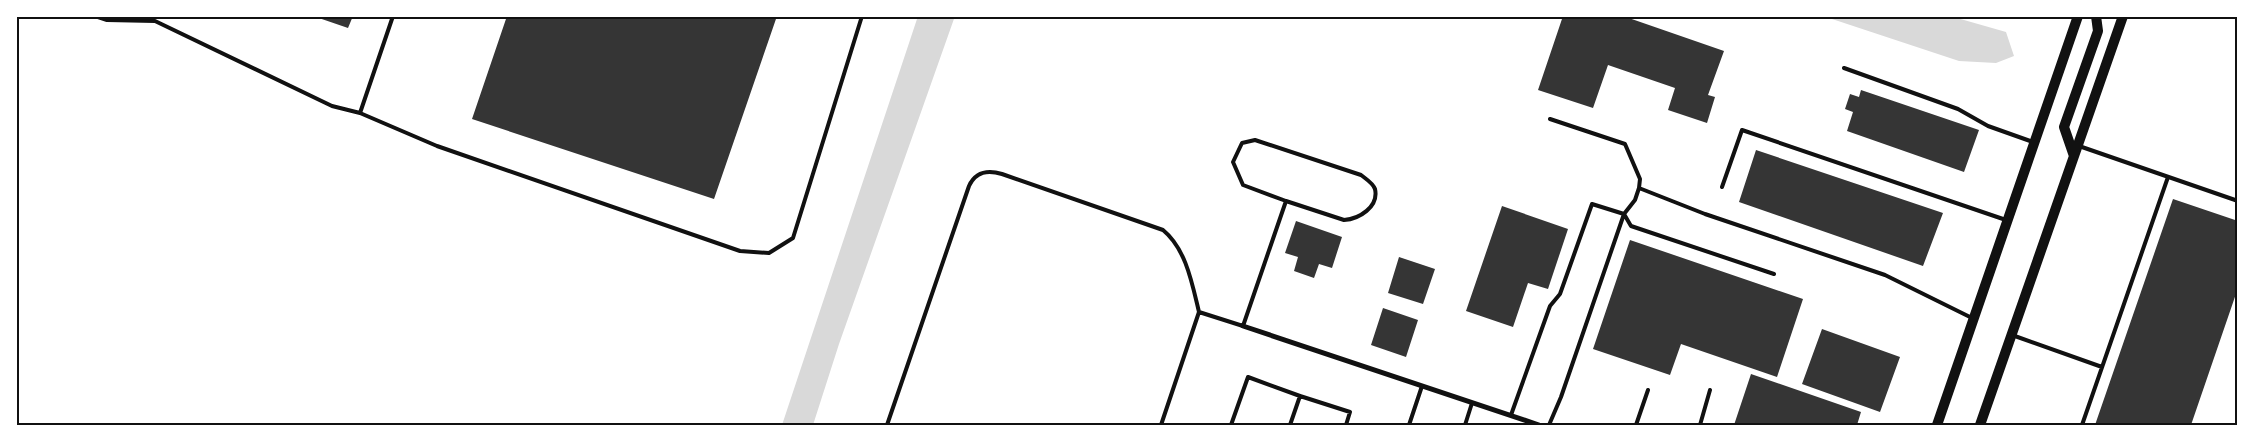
<svg xmlns="http://www.w3.org/2000/svg" width="2254" height="441" font-family="Figtree,sans-serif">
<rect width="100%" height="100%" fill="#fff"/>
<path fill="#d9d9d9" d="M 918,16 L 955,16 L 839,344 L 813,425 L 782,425 Z
M 1823,16 L 1950,16 L 2006,32 L 2014,56 L 1996,63 L 1959,61 Z"/>
<path fill="#353535" d="M 313,16 L 353,16 L 348,28 Z
M 507,16 L 777,16 L 714,199 L 472,119 Z
M 1563,16 L 1623,16 L 1724,51 L 1708,95 L 1715,97 L 1707,123 L 1668,110 L 1675,88 L 1608,65 L 1593,108 L 1538,90 Z
M 1861,90 L 1979,130 L 1964,172 L 1847,131 L 1853,112 L 1845,109 L 1850,94 L 1859,97 Z
M 1756,150 L 1943,213 L 1923,266 L 1739,202 Z
M 2173,199 L 2238,221 L 2238,288 L 2191,425 L 2095,425 Z
M 1502,206 L 1568,229 L 1548,289 L 1528,283 L 1513,327 L 1466,311 Z
M 1296,221 L 1342,237 L 1332,268 L 1319,264 L 1314,278 L 1294,271 L 1298,257 L 1285,253 Z
M 1630,240 L 1803,299 L 1777,377 L 1681,344 L 1670,375 L 1593,349 Z
M 1399,257 L 1435,269 L 1423,304 L 1388,293 Z
M 1383,308 L 1418,320 L 1406,357 L 1371,345 Z
M 1822,329 L 1900,357 L 1880,412 L 1802,384 Z
M 1751,374 L 1861,412 L 1857,425 L 1734,425 Z"/>
<g fill="none" stroke-linecap="round" stroke-linejoin="round">
<path stroke="#111" stroke-width="4" d="M 95,16 L 107,20 L 155,21 L 332,106 L 360,113 L 437,146 L 740,251 L 769,253 L 793,238 L 862,16
M 1844,68 L 1958,109 L 1988,126 L 2033,142
M 360,113 L 393,16
M 1550,119 L 1625,144 L 1640,179 L 1639,188 L 1705,214 L 1885,275 L 1972,318
M 2079,146 L 2238,201
M 1722,187 L 1742,130 L 2006,220
M 2012,335 L 2102,367
M 1511,415 L 1550,306 L 1560,294 L 1592,204 L 1624,214 L 1631,226 L 1774,274
M 887,425 L 969,186 C 976,171 988,170 1002,174 L 1163,230 C 1186,249 1192,283 1199,312
M 1161,425 L 1199,312 L 1243,326 L 1286,201 L 1344,220 C 1359,219 1379,207 1375,189 C 1373,183 1366,179 1361,175 L 1255,140 L 1242,143 L 1233,162 L 1243,185 L 1286,201
M 1231,425 L 1248,377 L 1300,396
M 1290,425 L 1300,396 L 1350,412 L 1346,425
M 1409,425 L 1422,386
M 1465,425 L 1472,403
M 1549,425 L 1561,397 L 1624,214 L 1635,200 L 1639,188
M 1636,425 L 1648,390
M 1700,425 L 1710,390
M 2082,425 L 2168,177
M 2238,425 L 2238,424"/>
<path stroke="#111" stroke-width="5" d="M 1243,326 L 1539,425"/>
<path stroke="#111" stroke-width="10" d="M 2074,156 L 2064,127 L 2098,31 L 2096,16
M 1937,425 L 2078,16
M 1980,425 L 2123,16"/>
</g>
<rect width="2254" height="441" fill="none" stroke="#ffffff" stroke-width="35"/>
<rect x="18" y="18" width="2218" height="406" fill="none" stroke="#111" stroke-width="2"/>
</svg>
